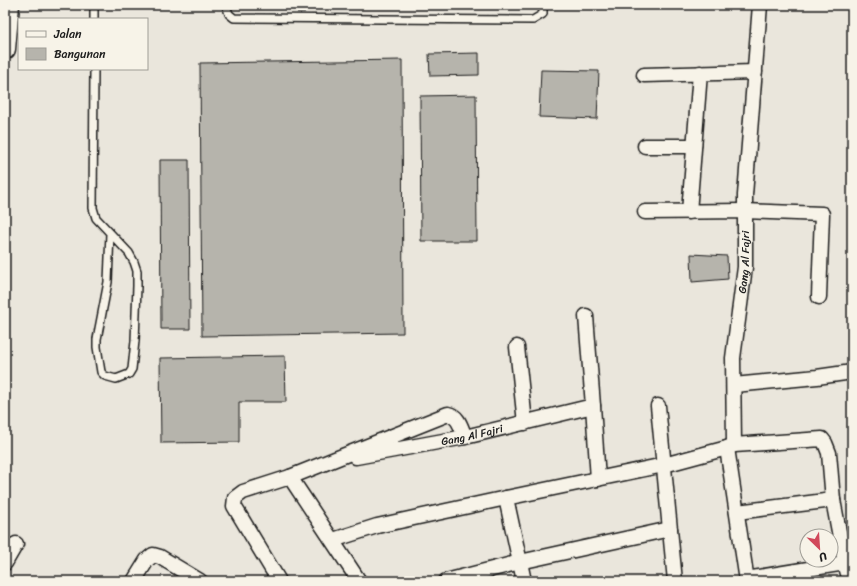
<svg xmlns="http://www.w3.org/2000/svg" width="857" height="586" font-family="Sriracha,sans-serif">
<rect width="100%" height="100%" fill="#eae6dc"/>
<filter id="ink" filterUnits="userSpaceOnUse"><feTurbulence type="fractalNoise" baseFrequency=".025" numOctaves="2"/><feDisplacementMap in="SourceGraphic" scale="8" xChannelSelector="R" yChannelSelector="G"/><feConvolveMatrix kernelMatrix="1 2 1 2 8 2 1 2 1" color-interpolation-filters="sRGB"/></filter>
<g filter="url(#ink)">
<path fill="#b6b4ac" stroke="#1c1c1c" d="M 479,53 L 479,75 L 430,76 L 429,54 Z
M 402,60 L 403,333 L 202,336 L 200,63 Z
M 541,70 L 599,71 L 597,119 L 539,117 Z
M 476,95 L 477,241 L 421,241 L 420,96 Z
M 160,160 L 189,160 L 190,329 L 161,329 Z
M 691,254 L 727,256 L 728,279 L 692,282 Z
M 285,356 L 286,402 L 239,402 L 239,442 L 161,443 L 160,358 Z"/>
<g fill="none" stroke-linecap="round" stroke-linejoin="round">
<defs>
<path id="service" d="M 226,5 L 229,14 L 234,18 L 533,20 L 543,14 L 543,5
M 94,19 L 94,5
M 94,69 L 93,208 L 96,218 L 129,253 L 134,262 L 137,271 L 137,286 L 135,341 L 132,369 L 129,374 L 116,379 L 105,376 L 101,372 L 97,347 L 97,339 L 108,282 L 110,233"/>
<g id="minor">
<path d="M 644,75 L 755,72"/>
<path d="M 645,146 L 694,146"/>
<path d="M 645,212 L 745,211 L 822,214 L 819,297"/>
<path d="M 689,212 L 700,73"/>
<path d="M 586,316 L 593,406"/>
<path d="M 517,347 L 525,423"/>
<path d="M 734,385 L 817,377 L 852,372"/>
<path d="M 658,406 L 675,581"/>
<path d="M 734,445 L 822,439 L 825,443 L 829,453 L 833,500 L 845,563 L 850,581"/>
<path d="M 727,448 L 747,581"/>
<path id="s1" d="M 356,457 L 465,437 L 593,406 L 598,479"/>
<path d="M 290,477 L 359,581"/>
<path d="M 737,512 L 833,500"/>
<path d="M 333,540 L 377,526 L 506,498"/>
<path d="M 5,563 L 16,544"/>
<path d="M 746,579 L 845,563"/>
<path d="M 134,581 L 147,560 L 153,555 L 160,557 L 200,581"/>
<path d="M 279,581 L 234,506 L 235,498 L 243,492 L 290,477 L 448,414 C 459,416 461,428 465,437"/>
<path d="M 446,581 L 520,562 L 670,529"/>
<path id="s2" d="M 524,581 L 506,498 L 664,465 L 727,448 L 734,445 L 733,358 L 745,267 L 745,195 L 760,5"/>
</g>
<path id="secondary" d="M 5,49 L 9,5"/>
</defs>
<use href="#service" stroke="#1c1c1c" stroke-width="10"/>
<use href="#minor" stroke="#1c1c1c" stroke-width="17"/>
<use href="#secondary" stroke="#1c1c1c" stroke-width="23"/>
<use href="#service" stroke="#f7f3e8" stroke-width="7"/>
<use href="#minor" stroke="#f7f3e8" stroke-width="14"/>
<use href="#secondary" stroke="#f7f3e8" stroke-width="20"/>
</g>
</g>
<g text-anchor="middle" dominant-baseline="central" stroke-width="3" stroke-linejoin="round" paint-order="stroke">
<g font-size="11" fill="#1c1c1c" stroke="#f7f3e8">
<text stroke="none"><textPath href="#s2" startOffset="503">Gang Al Fajri</textPath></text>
<text stroke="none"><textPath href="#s1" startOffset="118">Gang Al Fajri</textPath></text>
</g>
</g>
<rect width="857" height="586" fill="none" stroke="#f7f3e8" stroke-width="20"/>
<rect x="10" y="10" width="837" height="566" fill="none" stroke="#1c1c1c" stroke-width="1.5" filter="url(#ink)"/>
<rect x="18" y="18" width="130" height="52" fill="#f7f3e8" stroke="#9f9d96"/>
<rect x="26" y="31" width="20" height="6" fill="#f7f3e8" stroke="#9f9d96"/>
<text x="54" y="38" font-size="12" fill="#1c1c1c">Jalan</text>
<rect x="26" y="48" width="20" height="12" fill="#b6b4ac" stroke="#9f9d96"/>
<text x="54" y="58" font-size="12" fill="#1c1c1c">Bangunan</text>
<g transform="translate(819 548) rotate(155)"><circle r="19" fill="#f7f3e8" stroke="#9f9d96"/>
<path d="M0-3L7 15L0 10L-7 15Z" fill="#d1495b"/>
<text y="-6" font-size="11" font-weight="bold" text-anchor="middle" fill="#1c1c1c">U</text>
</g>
</svg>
